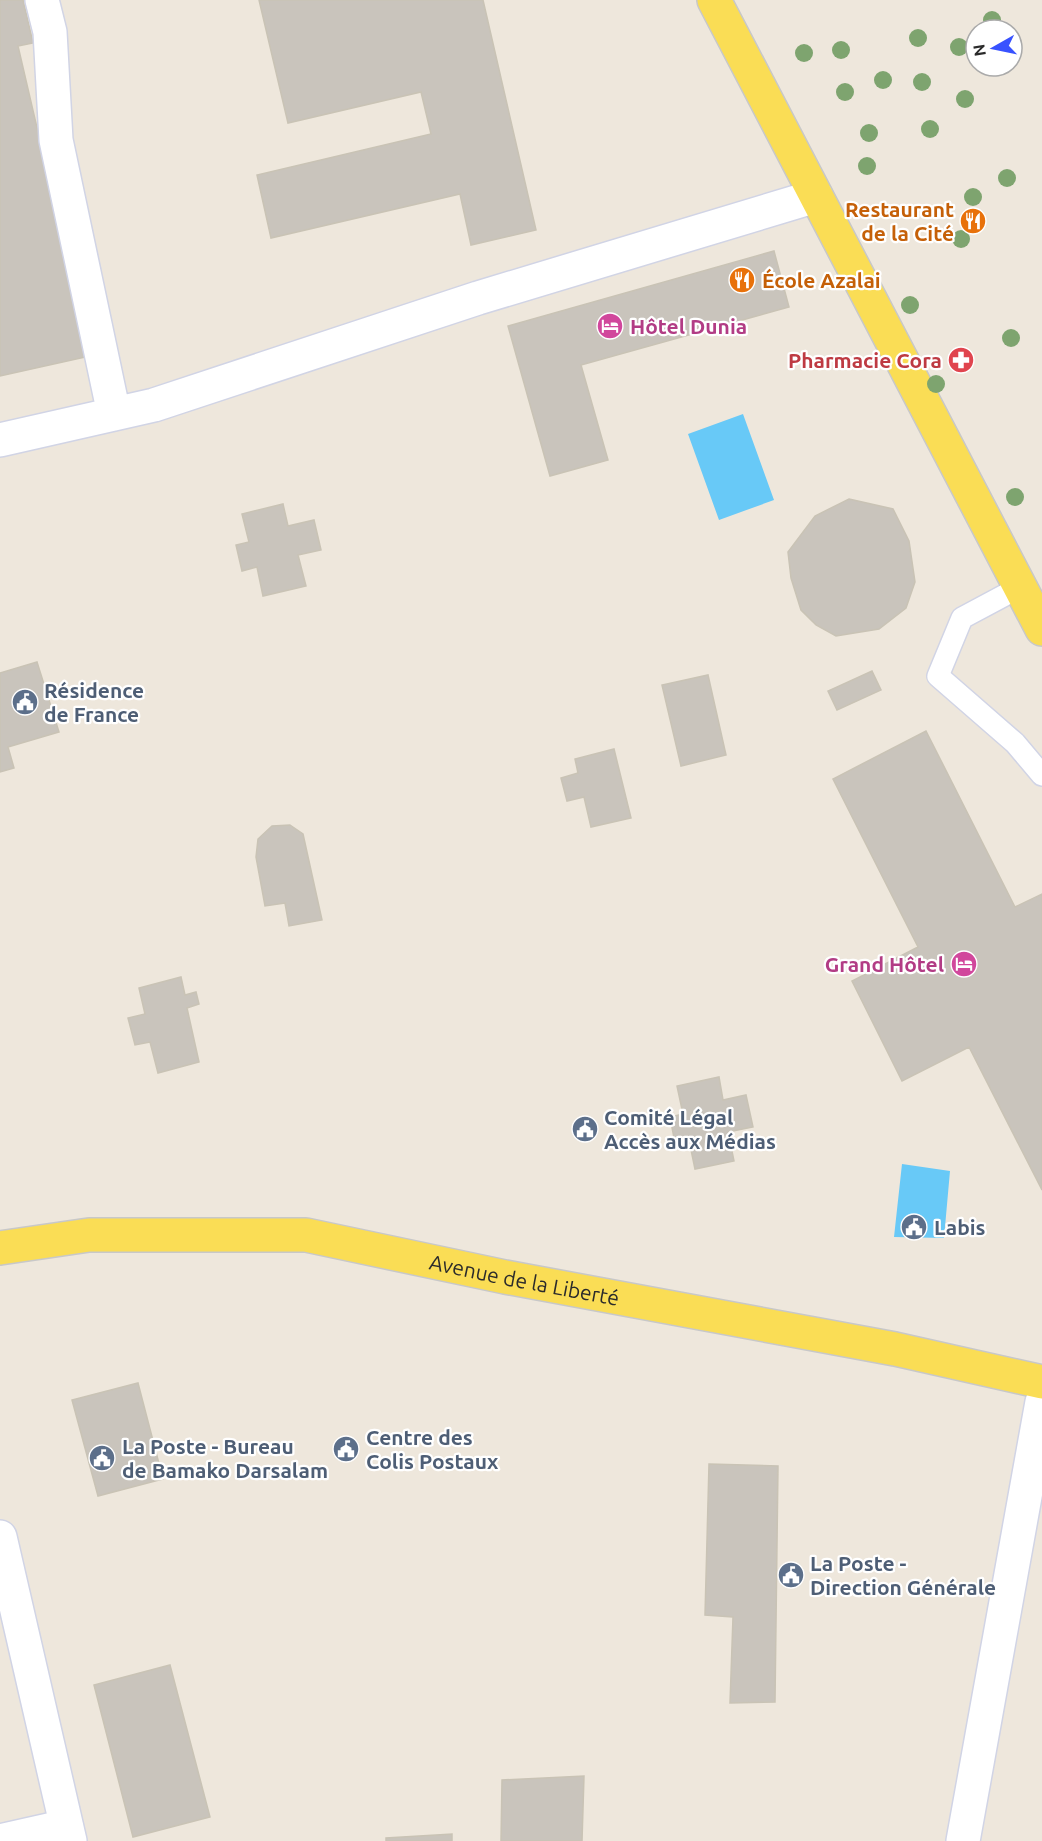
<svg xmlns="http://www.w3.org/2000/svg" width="1042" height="1841" font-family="Ubuntu,sans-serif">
<rect width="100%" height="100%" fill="#eee7dc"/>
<path fill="#68c9f7" d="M 743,414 L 774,500 L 719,520 L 688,434 Z
M 902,1164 L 950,1171 L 944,1238 L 894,1237 Z"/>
<path fill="#c9c4bc" stroke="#c9c3b5" stroke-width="1.5" d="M 0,0 L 23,0 L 33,43 L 18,46 L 90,356 L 0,376 Z
M 259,0 L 483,0 L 536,230 L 471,245 L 460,194 L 271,238 L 257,175 L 431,134 L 421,92 L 288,123 Z
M 774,251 L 789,307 L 581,365 L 608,460 L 550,476 L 508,326 Z
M 849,499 L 893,509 L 909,541 L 915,582 L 906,608 L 879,629 L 836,636 L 816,625 L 801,610 L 791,578 L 788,552 L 815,516 Z
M 283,504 L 288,526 L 314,520 L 321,550 L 298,555 L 306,586 L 263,596 L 257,567 L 242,571 L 236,545 L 249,542 L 242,514 Z
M 37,662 L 59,732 L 8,747 L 14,768 L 0,772 L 0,673 Z
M 872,671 L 881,690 L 837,710 L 828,691 Z
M 708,675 L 726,755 L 681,766 L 662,685 Z
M 926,731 L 1015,907 L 1042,894 L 1042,1190 L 969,1047 L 902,1081 L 852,981 L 918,947 L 833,779 Z
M 614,749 L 631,818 L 591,827 L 584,797 L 567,801 L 561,778 L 578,773 L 575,759 Z
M 290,825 L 303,834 L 322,920 L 289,926 L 285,903 L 265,906 L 256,857 L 258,839 L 272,826 Z
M 181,977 L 185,995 L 196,992 L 199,1004 L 187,1008 L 199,1062 L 158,1073 L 150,1042 L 135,1045 L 128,1018 L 145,1014 L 139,988 Z
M 719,1077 L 723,1100 L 746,1095 L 753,1127 L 728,1132 L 734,1161 L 695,1169 L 689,1140 L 675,1143 L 670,1117 L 683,1114 L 677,1086 Z
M 138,1383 L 163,1479 L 98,1496 L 72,1400 Z
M 709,1464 L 778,1466 L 775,1702 L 730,1703 L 733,1617 L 705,1615 Z
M 170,1665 L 210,1817 L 133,1837 L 94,1685 Z
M 584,1776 L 582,1841 L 501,1841 L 502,1780 Z
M 452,1834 L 452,1841 L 386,1841 L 386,1838 Z"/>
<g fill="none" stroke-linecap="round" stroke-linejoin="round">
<defs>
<path id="lane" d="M 1020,587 L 962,618 L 938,676 L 1015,743 L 1042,775"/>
<path id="street" d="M 42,0 L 50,32 L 56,140 L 114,414
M 0,440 L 154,405 L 478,298 L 816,196
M 0,1841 L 66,1826"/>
<path id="secondary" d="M 0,1537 L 70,1841
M 963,1841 L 1042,1402"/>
<g id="primary">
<path d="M 714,0 L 1042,629"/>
<path id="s1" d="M 0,1248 L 89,1235 L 306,1235 L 505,1277 L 895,1349 L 1042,1382"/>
</g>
</defs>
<use href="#lane" stroke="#d1d4e5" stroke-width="24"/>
<use href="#street" stroke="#d1d4e5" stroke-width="36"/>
<use href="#secondary" stroke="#d1d4e5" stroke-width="36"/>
<use href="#primary" stroke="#c8c8c8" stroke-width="36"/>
<use href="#lane" stroke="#fff" stroke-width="21"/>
<use href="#street" stroke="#fff" stroke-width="33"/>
<use href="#secondary" stroke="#fff" stroke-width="33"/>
<use href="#primary" stroke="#fadd55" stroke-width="33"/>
</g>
<g fill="#7ea46f">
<circle cx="992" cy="20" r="9"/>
<circle cx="918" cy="38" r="9"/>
<circle cx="959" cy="47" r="9"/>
<circle cx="841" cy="50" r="9"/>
<circle cx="804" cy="53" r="9"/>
<circle cx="883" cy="80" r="9"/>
<circle cx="922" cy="82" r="9"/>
<circle cx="845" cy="92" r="9"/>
<circle cx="965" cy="99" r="9"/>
<circle cx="930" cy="129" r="9"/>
<circle cx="869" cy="133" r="9"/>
<circle cx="867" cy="166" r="9"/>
<circle cx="1007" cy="178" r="9"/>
<circle cx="973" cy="197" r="9"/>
<circle cx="961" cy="239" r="9"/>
<circle cx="910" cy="305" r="9"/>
<circle cx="1011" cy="338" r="9"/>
<circle cx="936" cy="384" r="9"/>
<circle cx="1015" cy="497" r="9"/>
</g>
<defs>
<symbol id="restaurant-disc" viewBox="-11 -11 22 22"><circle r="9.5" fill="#e8710a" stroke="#fff"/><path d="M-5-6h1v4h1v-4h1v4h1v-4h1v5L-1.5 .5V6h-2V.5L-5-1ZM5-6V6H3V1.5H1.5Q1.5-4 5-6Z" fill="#fff"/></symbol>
<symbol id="hotel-disc" viewBox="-11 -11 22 22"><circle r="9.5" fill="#d1479c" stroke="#fff"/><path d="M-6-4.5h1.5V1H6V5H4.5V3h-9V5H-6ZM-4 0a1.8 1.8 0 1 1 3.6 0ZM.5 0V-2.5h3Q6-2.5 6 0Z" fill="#fff"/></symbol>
<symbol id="pharmacy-disc" viewBox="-11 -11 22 22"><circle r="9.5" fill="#e0444e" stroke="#fff"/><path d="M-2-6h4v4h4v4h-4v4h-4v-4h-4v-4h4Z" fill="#fff"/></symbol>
<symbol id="civic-disc" viewBox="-11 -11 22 22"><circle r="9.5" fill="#5c6f8a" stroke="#fff"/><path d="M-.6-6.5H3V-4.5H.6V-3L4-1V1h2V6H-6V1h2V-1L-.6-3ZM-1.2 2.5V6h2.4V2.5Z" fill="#fff"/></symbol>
</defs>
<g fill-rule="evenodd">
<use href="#restaurant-disc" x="958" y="206" width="30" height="30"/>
<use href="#restaurant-disc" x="727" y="265" width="30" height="30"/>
<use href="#hotel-disc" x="595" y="311" width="30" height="30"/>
<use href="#pharmacy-disc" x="946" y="345" width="30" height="30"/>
<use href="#civic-disc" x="10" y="687" width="30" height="30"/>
<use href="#hotel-disc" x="949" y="949" width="30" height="30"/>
<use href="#civic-disc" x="570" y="1114" width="30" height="30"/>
<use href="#civic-disc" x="899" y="1212" width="30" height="30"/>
<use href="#civic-disc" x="331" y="1434" width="30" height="30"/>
<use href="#civic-disc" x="87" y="1443" width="30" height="30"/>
<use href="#civic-disc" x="776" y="1560" width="30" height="30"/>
</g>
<g text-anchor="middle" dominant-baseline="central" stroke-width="4.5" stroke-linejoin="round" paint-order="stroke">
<g font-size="21" font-weight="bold" fill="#c56008" stroke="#fff" text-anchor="end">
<text x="954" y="209">Restaurant<tspan x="954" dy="24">de la Cité</tspan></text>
<text x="762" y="280" text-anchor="start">École Azalai</text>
</g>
<g font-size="21" font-weight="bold" fill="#b23c85" stroke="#fff" text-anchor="start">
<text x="630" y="326">Hôtel Dunia</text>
<text x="944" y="964" text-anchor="end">Grand Hôtel</text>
</g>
<g font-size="21" font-weight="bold" fill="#be3a42" stroke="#fff" text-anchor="end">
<text x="942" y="360">Pharmacie Cora</text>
</g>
<g font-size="21" font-weight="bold" fill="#4e5e75" stroke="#fff" text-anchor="start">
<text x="44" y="690">Résidence<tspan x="44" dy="24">de France</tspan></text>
<text x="604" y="1117">Comité Légal<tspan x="604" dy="24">Accès aux Médias</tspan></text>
<text x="934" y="1227">Labis</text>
<text x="366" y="1437">Centre des<tspan x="366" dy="24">Colis Postaux</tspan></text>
<text x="122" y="1446">La Poste - Bureau<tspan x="122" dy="24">de Bamako Darsalam</tspan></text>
<text x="810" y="1563">La Poste -<tspan x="810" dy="24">Direction Générale</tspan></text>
</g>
<g font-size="21" fill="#2b2b2b" stroke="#fff">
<text stroke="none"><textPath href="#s1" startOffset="530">Avenue de la Liberté</textPath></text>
</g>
</g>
<g transform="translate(994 48) rotate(261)"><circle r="28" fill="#ffffff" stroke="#aaaaaa" stroke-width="1.5"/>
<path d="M0-4.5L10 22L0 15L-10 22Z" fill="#3852ff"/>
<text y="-9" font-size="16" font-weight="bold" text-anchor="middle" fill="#2b2b2b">N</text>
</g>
</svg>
